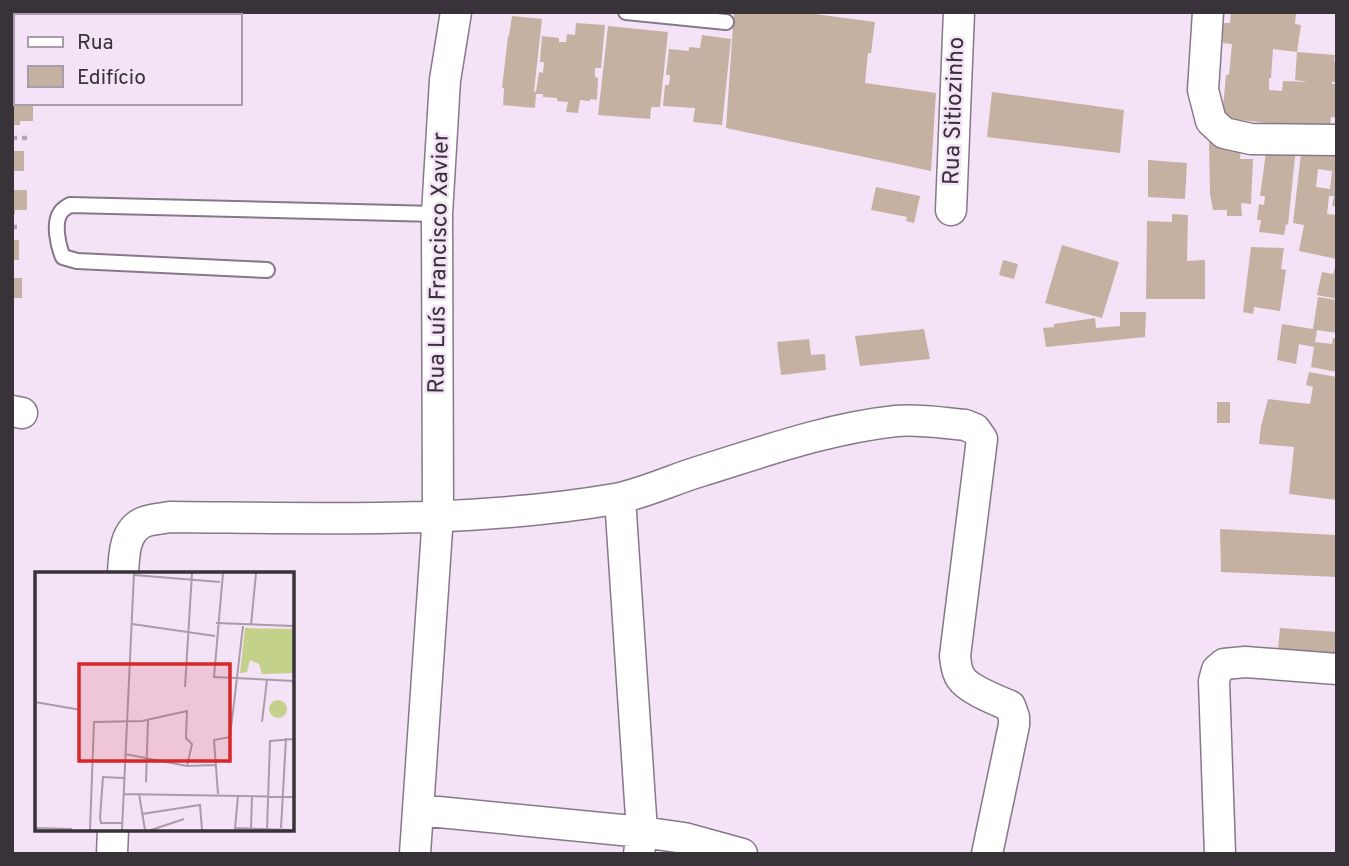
<svg xmlns="http://www.w3.org/2000/svg" width="1349" height="866" font-family="Overpass,sans-serif">
<rect width="100%" height="100%" fill="#f4e2f6"/>
<path fill="#c5b1a2" fill-rule="evenodd" d="M 12,12 L 39,12 L 39,16 L 16,16 L 16,35 L 12,35 Z
M 734,12 L 800,12 L 875,22 L 871,53 L 868,53 L 865,83 L 936,93 L 931,171 L 726,128 Z
M 1231,12 L 1282,12 L 1296,14 L 1295,24 L 1301,25 L 1297,52 L 1335,55 L 1334,61 L 1337,61 L 1337,82 L 1332,82 L 1332,84 L 1337,84 L 1337,118 L 1331,117 L 1330,127 L 1267,123 L 1222,118 L 1226,75 L 1229,75 L 1232,44 L 1223,43 L 1223,23 L 1230,23 ZM 1273,49 L 1297,52 L 1295,80 L 1308,82 L 1283,81 L 1282,91 L 1269,90 L 1269,78 L 1271,78 Z
M 512,16 L 542,19 L 534,91 L 536,92 L 539,72 L 543,73 L 544,62 L 540,62 L 542,36 L 559,38 L 559,42 L 566,42 L 567,34 L 575,35 L 576,23 L 605,25 L 601,68 L 595,68 L 595,77 L 598,78 L 597,100 L 590,99 L 590,101 L 580,100 L 578,113 L 566,112 L 568,102 L 557,101 L 557,98 L 543,97 L 543,94 L 536,94 L 535,108 L 503,105 L 504,88 L 502,88 L 508,36 L 509,36 Z
M 608,26 L 668,32 L 660,107 L 652,107 L 651,108 L 650,119 L 598,115 Z
M 702,35 L 731,39 L 722,125 L 693,122 L 695,108 L 663,106 L 665,85 L 669,85 L 670,75 L 666,75 L 669,49 L 689,51 L 689,47 L 700,48 Z
M 12,58 L 16,58 L 16,103 L 33,103 L 33,121 L 20,121 L 20,125 L 12,125 Z
M 992,92 L 1124,110 L 1120,153 L 987,137 Z
M 1209,142 L 1241,144 L 1240,159 L 1253,159 L 1251,204 L 1241,203 L 1242,216 L 1227,216 L 1227,210 L 1213,210 L 1210,194 Z
M 1267,145 L 1296,147 L 1288,225 L 1286,224 L 1284,235 L 1259,232 L 1261,220 L 1257,220 L 1259,204 L 1264,205 L 1265,196 L 1260,196 Z
M 1320,148 L 1337,148 L 1337,207 L 1332,206 L 1334,196 L 1329,196 L 1327,214 L 1337,215 L 1337,259 L 1299,251 L 1304,225 L 1293,223 L 1301,153 L 1320,155 ZM 1318,169 L 1332,171 L 1330,189 L 1316,187 Z
M 12,151 L 24,151 L 24,171 L 12,171 Z
M 1148,160 L 1187,163 L 1185,199 L 1148,197 Z
M 876,187 L 920,196 L 914,223 L 906,221 L 907,217 L 871,210 Z
M 12,190 L 27,190 L 27,210 L 15,210 L 15,214 L 12,214 Z
M 1172,214 L 1188,215 L 1187,261 L 1205,260 L 1205,299 L 1146,299 L 1147,221 L 1172,222 Z
M 12,240 L 19,240 L 19,260 L 12,260 Z
M 1062,245 L 1119,262 L 1102,318 L 1045,303 Z
M 1251,247 L 1284,248 L 1281,269 L 1286,270 L 1280,311 L 1254,307 L 1253,314 L 1243,312 Z
M 1003,260 L 1018,264 L 1014,279 L 999,275 Z
M 1336,264 L 1337,299 L 1317,295 L 1322,272 L 1333,274 Z
M 12,278 L 22,278 L 22,298 L 12,298 Z
M 1318,297 L 1337,300 L 1337,333 L 1317,330 L 1315,342 L 1332,344 L 1333,338 L 1337,338 L 1337,372 L 1311,367 L 1314,347 L 1299,344 L 1296,364 L 1277,360 L 1282,324 L 1313,329 Z
M 1120,312 L 1146,312 L 1145,337 L 1046,347 L 1043,328 L 1054,327 L 1054,324 L 1095,318 L 1096,328 L 1120,326 Z
M 924,329 L 930,359 L 860,366 L 855,336 Z
M 809,339 L 811,355 L 825,354 L 826,370 L 781,375 L 777,342 Z
M 1309,372 L 1337,377 L 1337,500 L 1289,494 L 1294,447 L 1259,444 L 1261,426 L 1268,399 L 1310,404 L 1313,387 L 1306,385 Z
M 1217,402 L 1230,402 L 1230,423 L 1217,423 Z
M 1220,529 L 1337,535 L 1337,577 L 1221,572 Z
M 1280,628 L 1337,632 L 1335,656 L 1278,650 Z"/>
<g fill="none" stroke-linecap="round" stroke-linejoin="round">
<defs>
<path id="lane" d="M 626,12 L 726,22
M 267,270 L 77,261 L 63,257 C 58,246 53,222 61,212 C 62,210 68,206 70,205 L 437,214"/>
<path id="street" d="M 1208,12 L 1203,90 L 1211,121 L 1224,133 L 1251,139 L 1337,140
M 951,210 L 959,12
M 12,411 L 22,413
M 620,498 L 642,832 L 639,854
M 123,574 C 124,556 124,532 142,523 C 149,519 161,519 169,517 C 318,518 468,524 615,499 C 642,494 674,479 701,471 C 765,451 830,428 896,421 C 919,419 943,423 965,425 L 975,429 L 982,439 L 955,656 C 956,663 956,671 961,678 C 968,689 996,700 1010,706 L 1014,717 L 1014,725 L 987,854
M 418,810 L 642,832 L 684,838 L 742,854
M 112,854 L 113,829
M 415,854 L 438,515 L 437,214 L 445,80 L 456,12
M 1220,854 L 1214,681 L 1217,670 L 1224,664 L 1245,662 L 1337,669"/>
</defs>
<use href="#lane" stroke="#877889" stroke-width="18"/>
<use href="#street" stroke="#877889" stroke-width="33"/>
<path stroke="#b4a6b6" stroke-width="4.5" stroke-dasharray="5 5" stroke-linecap="butt" d="M 12,47 L 16,47
M 12,138 L 27,138
M 12,227 L 20,227"/>
<use href="#lane" stroke="#fff" stroke-width="14"/>
<use href="#street" stroke="#fff" stroke-width="30"/>
</g>
<g text-anchor="middle" dominant-baseline="central" stroke-width="5" stroke-linejoin="round" paint-order="stroke">
<g font-size="23" fill="#383239" stroke="#f4e2f6">
<text transform="translate(955 111) rotate(-88)">Rua Sitiozinho</text>
<text transform="translate(440 263) rotate(-89)">Rua Luís Francisco Xavier</text>
</g>
</g>
<g transform="translate(35 572)">
<rect width="259" height="259" fill="#f4e2f6"/>
<path d="M 210,56 L 259,57 L 259,101 L 227,102 L 224,92 L 215,88 L 212,100 L 205,101 ZM234 137a9 9 0 1 1 18 0a9 9 0 1 1-18 0Z" fill="#c4d18b"/>
<path fill="none" stroke="#a99caa" stroke-width="2" d="M 188,1 L 179,105 L 259,109M 99,3 L 185,10M 181,51 L 259,54M 97,52 L 180,64M 216,53 L 221,1M 150,115 L 157,1M 0,130 L 46,138M 227,150 L 232,108M 90,182 L 152,194 L 180,193M 111,210 L 113,148M 88,222 L 259,225M 104,222 L 110,258M 183,222 L 179,168 L 195,165 L 208,54M 107,242 L 165,233 L 167,258M 88,251 L 66,251 L 65,246 L 68,205 L 89,206M 0,256 L 37,257M 200,256 L 256,258M 216,256 L 217,224M 246,256 L 251,166M 200,257 L 203,223M 55,258 L 59,150 L 107,149 L 152,139 L 151,166 L 157,172 L 152,194M 87,258 L 99,1M 116,258 L 149,247M 232,258 L 235,169 L 259,167"/>
<path fill="#d62828" fill-opacity="0.15" stroke="#d62828" stroke-width="3.5" d="M 44,92 L 195,92 L 195,189 L 44,189 Z"/>
<rect width="259" height="259" fill="none" stroke="#383239" stroke-width="3.5"/>
</g>
<rect width="1349" height="866" fill="none" stroke="#383239" stroke-width="28"/>
<rect x="14" y="14" width="228" height="91" fill="#f4e2f6" stroke="#a99caa" stroke-width="2"/>
<rect x="28" y="37" width="35" height="10" fill="#ffffff" stroke="#a99caa" stroke-width="2"/>
<text x="77" y="49" font-size="21" fill="#383239">Rua</text>
<rect x="28" y="66" width="35" height="21" fill="#c5b1a2" stroke="#a99caa" stroke-width="2"/>
<text x="77" y="84" font-size="21" fill="#383239">Edifício</text>
</svg>
